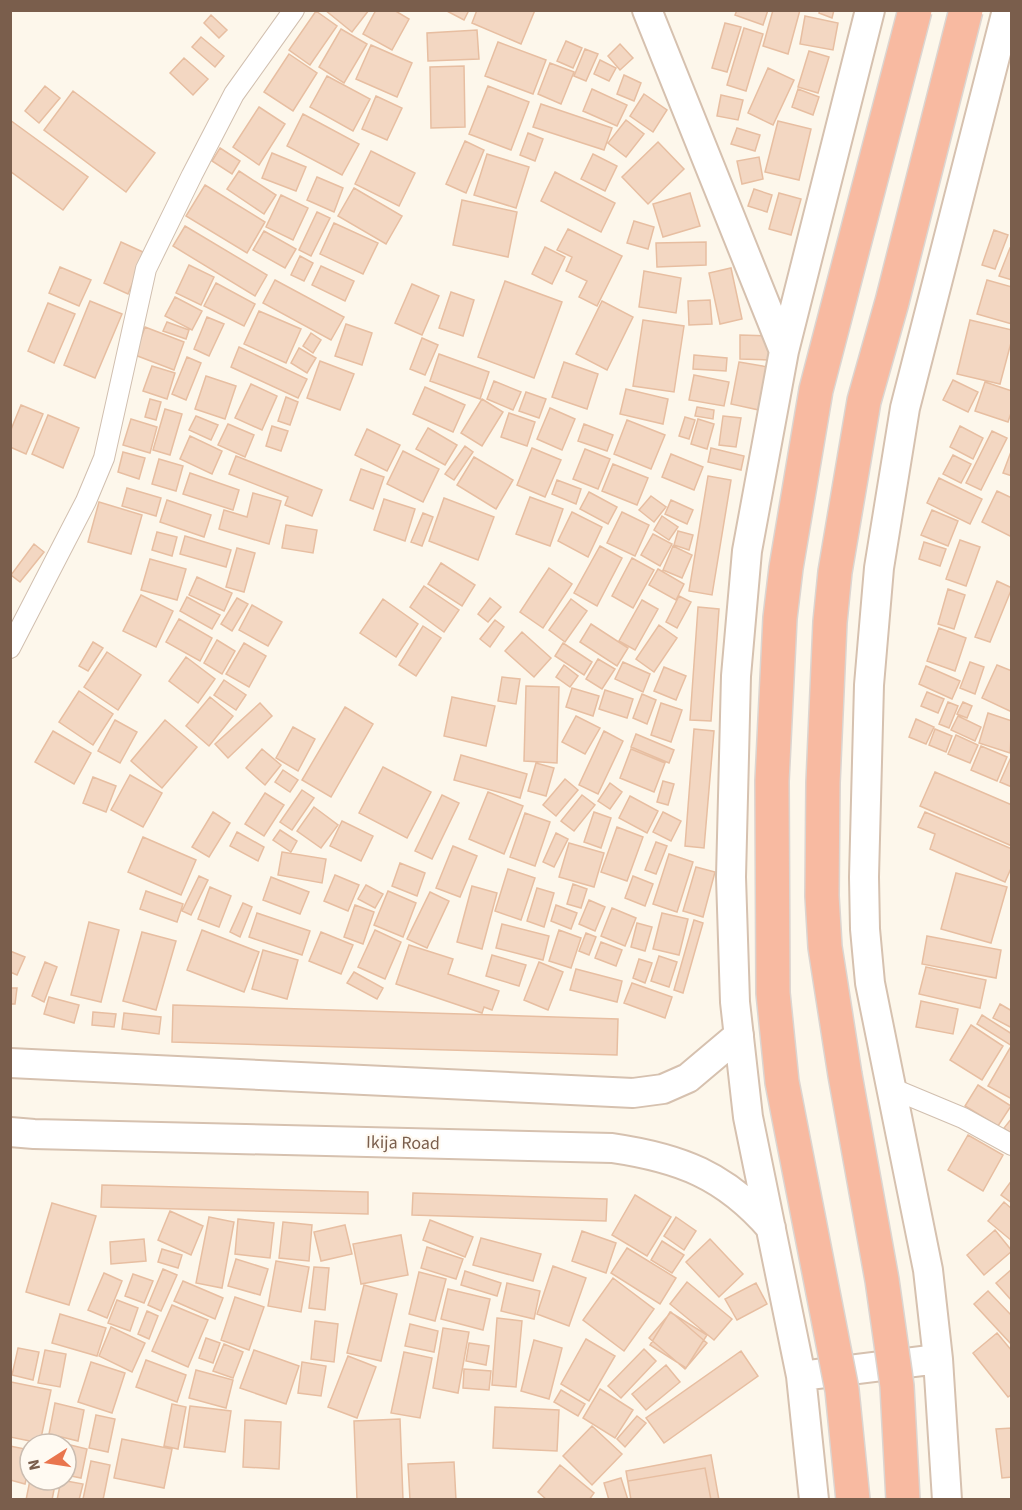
<svg xmlns="http://www.w3.org/2000/svg" width="1022" height="1510" font-family="'Source Sans 3',sans-serif">
<rect width="100%" height="100%" fill="#fdf7eb"/>
<path fill="#f3d7c2" stroke="#e7bea1" stroke-width="1.5" d="M 325,10 L 369,10 L 352,32 Z
M 376,10 L 394,10 L 409,19 L 392,50 L 363,34 Z
M 445,10 L 469,10 L 464,20 Z
M 477,10 L 535,10 L 521,44 L 472,23 Z
M 737,10 L 768,10 L 763,25 L 735,15 Z
M 773,10 L 800,10 L 788,54 L 763,46 Z
M 820,10 L 834,10 L 832,18 L 819,13 Z
M 316,11 L 337,26 L 310,65 L 289,50 Z
M 211,15 L 227,30 L 219,38 L 204,23 Z
M 805,16 L 838,23 L 833,50 L 800,44 Z
M 725,23 L 741,27 L 727,72 L 712,68 Z
M 744,28 L 763,34 L 746,91 L 727,85 Z
M 341,29 L 367,44 L 344,83 L 319,67 Z
M 477,30 L 479,59 L 428,61 L 427,33 Z
M 201,37 L 224,56 L 215,67 L 192,47 Z
M 566,41 L 582,48 L 573,68 L 557,61 Z
M 498,42 L 546,60 L 533,94 L 485,76 Z
M 620,44 L 633,58 L 620,70 L 608,56 Z
M 371,45 L 412,63 L 397,97 L 356,79 Z
M 585,49 L 598,54 L 586,81 L 574,76 Z
M 809,51 L 829,57 L 818,93 L 798,87 Z
M 289,54 L 317,73 L 293,111 L 264,92 Z
M 184,58 L 208,79 L 193,95 L 170,73 Z
M 600,60 L 616,68 L 609,81 L 594,74 Z
M 550,63 L 574,72 L 561,104 L 538,94 Z
M 464,66 L 465,127 L 431,128 L 430,67 Z
M 768,68 L 794,80 L 773,125 L 748,113 Z
M 624,75 L 641,83 L 634,101 L 617,94 Z
M 327,76 L 370,99 L 353,131 L 310,107 Z
M 45,86 L 60,98 L 39,123 L 25,111 Z
M 488,86 L 529,102 L 511,150 L 469,134 Z
M 592,89 L 627,105 L 617,126 L 583,111 Z
M 798,89 L 819,97 L 813,115 L 792,107 Z
M 73,91 L 155,153 L 126,192 L 44,130 Z
M 644,94 L 667,110 L 653,132 L 630,116 Z
M 721,95 L 743,100 L 738,120 L 717,116 Z
M 376,96 L 402,108 L 387,140 L 362,129 Z
M 541,104 L 612,128 L 604,150 L 533,127 Z
M 259,107 L 285,124 L 259,165 L 233,147 Z
M 303,114 L 359,144 L 342,175 L 287,146 Z
M 10,120 L 88,177 L 63,210 L 10,171 Z
M 626,120 L 644,134 L 626,157 L 608,143 Z
M 778,121 L 811,129 L 799,180 L 765,172 Z
M 737,128 L 760,135 L 755,151 L 731,144 Z
M 528,133 L 543,139 L 535,161 L 520,155 Z
M 465,141 L 484,150 L 466,193 L 446,184 Z
M 658,142 L 684,169 L 648,204 L 622,177 Z
M 220,148 L 240,161 L 232,174 L 212,161 Z
M 371,151 L 415,173 L 399,206 L 355,184 Z
M 272,153 L 306,167 L 296,191 L 262,178 Z
M 487,154 L 529,167 L 516,208 L 474,195 Z
M 593,154 L 617,166 L 605,191 L 581,179 Z
M 759,157 L 763,179 L 742,184 L 737,161 Z
M 239,171 L 276,195 L 264,214 L 227,189 Z
M 555,172 L 615,203 L 601,232 L 541,201 Z
M 317,177 L 343,188 L 334,212 L 307,200 Z
M 205,185 L 265,222 L 247,253 L 186,216 Z
M 354,188 L 402,216 L 386,244 L 338,216 Z
M 754,189 L 772,195 L 767,212 L 748,206 Z
M 690,193 L 700,226 L 663,237 L 653,204 Z
M 779,193 L 801,199 L 791,235 L 769,229 Z
M 281,195 L 308,208 L 293,240 L 266,227 Z
M 462,200 L 517,212 L 508,257 L 453,245 Z
M 317,212 L 330,218 L 311,256 L 299,250 Z
M 634,221 L 654,227 L 648,249 L 627,243 Z
M 334,223 L 378,243 L 363,274 L 320,254 Z
M 185,226 L 267,275 L 255,296 L 173,246 Z
M 568,229 L 622,256 L 597,306 L 579,297 L 587,281 L 566,271 L 572,257 L 557,250 Z
M 994,230 L 1008,235 L 995,269 L 982,265 Z
M 264,231 L 296,249 L 285,268 L 253,250 Z
M 121,242 L 145,253 L 128,294 L 104,283 Z
M 706,242 L 706,265 L 657,267 L 656,243 Z
M 545,247 L 565,257 L 552,284 L 532,274 Z
M 1010,248 L 1012,249 L 1012,280 L 999,276 Z
M 300,256 L 313,263 L 304,281 L 291,275 Z
M 189,265 L 214,277 L 201,305 L 176,293 Z
M 321,266 L 354,281 L 345,301 L 312,285 Z
M 60,267 L 91,280 L 79,306 L 49,293 Z
M 731,268 L 742,319 L 720,324 L 709,273 Z
M 644,271 L 681,278 L 676,313 L 639,307 Z
M 275,280 L 344,317 L 331,340 L 263,303 Z
M 987,280 L 1012,287 L 1012,324 L 977,314 Z
M 505,281 L 562,302 L 534,378 L 478,357 Z
M 216,283 L 255,304 L 244,326 L 204,306 Z
M 412,284 L 439,296 L 422,335 L 395,323 Z
M 451,292 L 474,300 L 463,336 L 439,328 Z
M 175,297 L 202,311 L 192,330 L 165,316 Z
M 710,300 L 712,324 L 689,325 L 688,301 Z
M 90,301 L 122,314 L 95,378 L 64,365 Z
M 602,301 L 633,317 L 607,370 L 576,354 Z
M 48,303 L 75,314 L 54,363 L 28,351 Z
M 259,311 L 301,329 L 286,363 L 244,344 Z
M 207,317 L 224,324 L 209,356 L 194,349 Z
M 643,320 L 684,326 L 674,392 L 633,386 Z
M 970,320 L 1012,330 L 1012,339 L 1000,384 L 957,374 Z
M 167,322 L 189,330 L 186,339 L 163,331 Z
M 346,324 L 372,333 L 362,365 L 335,356 Z
M 145,327 L 184,342 L 174,370 L 135,355 Z
M 311,333 L 321,340 L 313,353 L 303,346 Z
M 740,335 L 771,336 L 770,360 L 740,359 Z
M 422,338 L 438,345 L 425,375 L 410,369 Z
M 239,347 L 307,379 L 298,398 L 231,367 Z
M 299,348 L 316,358 L 307,373 L 291,363 Z
M 439,354 L 489,372 L 480,399 L 430,381 Z
M 694,355 L 727,358 L 726,371 L 693,369 Z
M 187,357 L 201,363 L 186,400 L 172,394 Z
M 320,361 L 354,374 L 340,410 L 307,398 Z
M 564,362 L 598,374 L 587,409 L 552,397 Z
M 739,362 L 768,367 L 759,410 L 731,404 Z
M 152,366 L 175,373 L 167,399 L 143,391 Z
M 694,375 L 729,382 L 724,406 L 689,400 Z
M 206,376 L 236,386 L 225,419 L 195,409 Z
M 953,380 L 978,392 L 968,412 L 943,400 Z
M 494,381 L 521,392 L 513,410 L 487,399 Z
M 985,382 L 1012,391 L 1012,410 L 1008,422 L 975,411 Z
M 251,384 L 277,396 L 262,430 L 235,418 Z
M 425,387 L 465,405 L 453,432 L 413,414 Z
M 626,389 L 668,399 L 663,424 L 620,414 Z
M 526,392 L 546,399 L 539,418 L 519,411 Z
M 286,397 L 298,402 L 290,425 L 278,421 Z
M 150,399 L 161,402 L 156,420 L 145,417 Z
M 482,399 L 503,412 L 482,446 L 461,433 Z
M 21,405 L 43,414 L 26,454 L 10,447 L 10,432 Z
M 697,407 L 714,410 L 713,419 L 695,416 Z
M 550,408 L 575,419 L 562,450 L 537,439 Z
M 165,409 L 182,414 L 170,455 L 153,450 Z
M 509,413 L 535,422 L 527,446 L 501,437 Z
M 48,415 L 79,428 L 63,468 L 32,454 Z
M 196,416 L 218,425 L 211,440 L 189,430 Z
M 723,416 L 741,418 L 736,447 L 719,445 Z
M 685,417 L 695,420 L 689,439 L 679,436 Z
M 131,419 L 157,427 L 150,453 L 123,445 Z
M 698,419 L 714,424 L 707,449 L 691,444 Z
M 627,420 L 665,435 L 651,469 L 614,454 Z
M 228,424 L 254,435 L 245,457 L 218,445 Z
M 584,424 L 613,435 L 607,451 L 578,441 Z
M 272,426 L 288,431 L 281,451 L 266,446 Z
M 960,426 L 983,438 L 973,459 L 950,447 Z
M 428,428 L 457,445 L 445,465 L 416,449 Z
M 367,429 L 400,445 L 387,471 L 355,455 Z
M 992,431 L 1007,438 L 981,490 L 966,483 Z
M 190,436 L 222,451 L 212,474 L 180,459 Z
M 465,446 L 473,452 L 454,480 L 445,474 Z
M 532,448 L 561,460 L 545,497 L 517,485 Z
M 711,448 L 744,456 L 741,470 L 708,462 Z
M 585,449 L 610,459 L 598,489 L 573,479 Z
M 1012,449 L 1012,476 L 1003,473 Z
M 403,451 L 439,469 L 423,502 L 387,484 Z
M 123,452 L 145,458 L 139,479 L 118,472 Z
M 671,454 L 703,467 L 694,490 L 662,477 Z
M 953,455 L 971,464 L 961,483 L 943,474 Z
M 236,456 L 322,490 L 312,516 L 285,505 L 288,497 L 229,474 Z
M 474,457 L 513,480 L 496,509 L 457,485 Z
M 159,459 L 183,466 L 176,491 L 152,484 Z
M 613,464 L 648,478 L 637,505 L 602,491 Z
M 361,469 L 384,477 L 373,509 L 350,500 Z
M 190,473 L 239,490 L 233,510 L 183,494 Z
M 708,476 L 731,480 L 712,595 L 689,591 Z
M 939,478 L 982,499 L 970,524 L 927,503 Z
M 557,480 L 581,489 L 576,504 L 552,494 Z
M 127,488 L 161,498 L 156,516 L 122,506 Z
M 997,491 L 1012,498 L 1012,537 L 982,522 Z
M 589,492 L 617,507 L 608,524 L 580,509 Z
M 253,493 L 281,501 L 269,544 L 219,529 L 224,510 L 247,517 Z
M 651,496 L 666,507 L 654,522 L 639,510 Z
M 530,497 L 563,509 L 550,546 L 516,534 Z
M 444,498 L 494,517 L 478,560 L 429,541 Z
M 384,499 L 415,509 L 405,541 L 374,530 Z
M 167,500 L 211,515 L 204,537 L 160,522 Z
M 671,500 L 693,510 L 687,524 L 665,514 Z
M 99,502 L 142,515 L 131,554 L 88,542 Z
M 932,510 L 958,521 L 948,546 L 921,535 Z
M 572,512 L 602,527 L 588,557 L 558,541 Z
M 622,512 L 649,525 L 635,556 L 607,543 Z
M 423,513 L 433,517 L 422,546 L 411,542 Z
M 662,516 L 678,527 L 669,540 L 654,530 Z
M 286,525 L 317,530 L 313,553 L 282,548 Z
M 678,531 L 693,535 L 689,550 L 674,545 Z
M 157,532 L 177,537 L 172,556 L 152,550 Z
M 653,534 L 672,544 L 660,566 L 641,555 Z
M 185,536 L 231,550 L 226,567 L 180,554 Z
M 960,540 L 980,547 L 966,586 L 946,579 Z
M 924,542 L 946,549 L 940,566 L 919,559 Z
M 34,544 L 44,552 L 20,582 L 11,575 Z
M 600,546 L 622,558 L 597,606 L 574,593 Z
M 673,546 L 692,555 L 682,578 L 663,570 Z
M 237,548 L 255,553 L 244,592 L 226,587 Z
M 632,558 L 654,570 L 633,608 L 612,596 Z
M 150,559 L 186,569 L 177,600 L 141,590 Z
M 441,563 L 475,585 L 462,606 L 428,584 Z
M 549,568 L 572,584 L 543,628 L 520,612 Z
M 658,569 L 684,584 L 676,600 L 649,585 Z
M 197,577 L 232,593 L 224,611 L 189,595 Z
M 997,581 L 1012,588 L 990,642 L 975,637 Z
M 424,586 L 459,610 L 444,632 L 410,607 Z
M 948,589 L 965,595 L 954,629 L 938,624 Z
M 141,595 L 173,611 L 156,647 L 123,631 Z
M 679,596 L 691,602 L 677,628 L 666,622 Z
M 187,597 L 220,615 L 212,629 L 180,611 Z
M 237,598 L 248,604 L 232,631 L 221,624 Z
M 490,598 L 501,607 L 488,622 L 478,614 Z
M 383,599 L 418,624 L 396,657 L 360,633 Z
M 571,599 L 587,611 L 565,642 L 549,630 Z
M 642,600 L 658,609 L 635,650 L 619,641 Z
M 252,605 L 282,622 L 268,646 L 239,630 Z
M 698,607 L 719,609 L 711,721 L 690,720 Z
M 179,619 L 212,638 L 200,661 L 166,642 Z
M 495,620 L 504,627 L 490,647 L 480,639 Z
M 591,624 L 628,648 L 617,666 L 580,642 Z
M 659,625 L 677,638 L 654,672 L 636,659 Z
M 423,626 L 441,638 L 416,676 L 399,665 Z
M 939,628 L 966,638 L 955,671 L 927,661 Z
M 522,632 L 551,658 L 534,677 L 505,651 Z
M 217,640 L 235,651 L 222,674 L 204,663 Z
M 93,642 L 103,648 L 88,671 L 79,666 Z
M 244,643 L 266,656 L 249,687 L 226,674 Z
M 563,643 L 592,662 L 584,675 L 555,656 Z
M 107,652 L 141,675 L 118,710 L 84,687 Z
M 186,657 L 215,679 L 198,703 L 169,681 Z
M 598,659 L 615,669 L 602,689 L 586,679 Z
M 623,662 L 650,674 L 643,692 L 615,679 Z
M 970,662 L 984,667 L 975,694 L 960,688 Z
M 564,665 L 578,676 L 570,687 L 556,677 Z
M 997,665 L 1012,671 L 1012,712 L 982,698 Z
M 926,666 L 960,681 L 952,699 L 919,684 Z
M 664,667 L 686,676 L 676,700 L 654,691 Z
M 502,677 L 520,679 L 516,704 L 498,701 Z
M 224,680 L 246,695 L 236,710 L 214,695 Z
M 526,686 L 559,687 L 557,763 L 524,761 Z
M 572,688 L 599,696 L 593,716 L 566,707 Z
M 605,690 L 633,699 L 627,718 L 599,709 Z
M 79,691 L 113,714 L 93,745 L 59,722 Z
M 927,692 L 944,699 L 938,713 L 921,706 Z
M 642,694 L 656,700 L 647,724 L 633,718 Z
M 210,697 L 233,716 L 209,746 L 186,726 Z
M 452,697 L 495,706 L 486,746 L 444,736 Z
M 948,702 L 958,706 L 949,728 L 939,724 Z
M 963,702 L 972,706 L 967,718 L 957,714 Z
M 260,703 L 272,716 L 228,758 L 215,744 Z
M 661,703 L 682,710 L 671,742 L 651,735 Z
M 345,707 L 373,724 L 331,797 L 302,780 Z
M 988,713 L 1012,721 L 1010,753 L 979,743 Z
M 576,716 L 600,728 L 585,754 L 562,742 Z
M 958,716 L 981,727 L 975,741 L 951,730 Z
M 916,719 L 934,727 L 926,744 L 909,737 Z
M 115,720 L 137,732 L 120,763 L 98,751 Z
M 165,720 L 197,747 L 162,788 L 131,761 Z
M 293,727 L 315,739 L 298,771 L 276,758 Z
M 694,729 L 714,731 L 704,848 L 685,846 Z
M 935,729 L 952,736 L 946,752 L 929,745 Z
M 53,731 L 91,753 L 74,784 L 35,762 Z
M 604,731 L 623,741 L 598,794 L 579,785 Z
M 636,734 L 674,750 L 669,763 L 631,747 Z
M 956,735 L 978,745 L 970,763 L 948,754 Z
M 981,746 L 1007,757 L 997,781 L 971,770 Z
M 262,749 L 281,765 L 265,785 L 246,768 Z
M 631,749 L 665,763 L 654,792 L 620,778 Z
M 461,755 L 527,774 L 520,798 L 454,780 Z
M 1012,755 L 1012,787 L 1000,782 Z
M 536,763 L 554,768 L 546,796 L 528,791 Z
M 383,767 L 431,792 L 407,838 L 359,813 Z
M 283,770 L 298,780 L 290,792 L 275,782 Z
M 935,772 L 1012,805 L 1012,846 L 920,806 Z
M 130,775 L 162,793 L 143,827 L 111,810 Z
M 93,777 L 116,786 L 106,812 L 83,803 Z
M 565,779 L 578,790 L 556,816 L 543,805 Z
M 663,781 L 674,784 L 668,805 L 657,802 Z
M 610,783 L 622,792 L 610,809 L 598,801 Z
M 302,790 L 314,798 L 292,830 L 280,822 Z
M 488,792 L 523,806 L 504,854 L 469,839 Z
M 265,793 L 284,805 L 264,836 L 245,824 Z
M 442,795 L 459,803 L 432,859 L 415,851 Z
M 582,795 L 595,805 L 574,831 L 561,821 Z
M 630,796 L 658,811 L 647,833 L 619,818 Z
M 314,807 L 338,825 L 321,848 L 297,831 Z
M 213,812 L 230,823 L 209,857 L 192,847 Z
M 594,812 L 611,818 L 601,848 L 584,842 Z
M 663,812 L 681,821 L 671,841 L 653,832 Z
M 925,812 L 1012,849 L 1012,866 L 1005,882 L 930,849 L 935,834 L 918,827 Z
M 525,813 L 550,822 L 535,866 L 510,857 Z
M 342,821 L 373,836 L 361,861 L 330,846 Z
M 617,827 L 643,837 L 627,881 L 601,872 Z
M 280,830 L 297,841 L 291,852 L 273,840 Z
M 237,832 L 264,847 L 258,861 L 230,846 Z
M 556,833 L 568,839 L 554,867 L 543,862 Z
M 143,837 L 196,860 L 181,895 L 128,872 Z
M 656,842 L 667,846 L 656,874 L 645,870 Z
M 569,843 L 604,853 L 594,887 L 559,877 Z
M 453,846 L 477,856 L 460,897 L 436,888 Z
M 282,852 L 326,859 L 322,883 L 278,875 Z
M 669,854 L 693,862 L 677,912 L 653,904 Z
M 400,863 L 425,873 L 417,896 L 392,886 Z
M 696,867 L 715,872 L 703,917 L 683,911 Z
M 508,869 L 535,878 L 521,920 L 495,911 Z
M 956,873 L 1007,887 L 991,943 L 941,929 Z
M 335,875 L 359,885 L 348,911 L 324,901 Z
M 199,876 L 208,880 L 191,915 L 182,911 Z
M 633,876 L 653,884 L 645,906 L 625,898 Z
M 271,877 L 309,892 L 300,914 L 263,900 Z
M 573,884 L 587,889 L 581,908 L 567,904 Z
M 366,885 L 383,894 L 375,908 L 358,899 Z
M 472,886 L 497,893 L 482,949 L 457,942 Z
M 210,887 L 231,896 L 219,927 L 198,919 Z
M 537,888 L 554,893 L 544,927 L 527,921 Z
M 146,891 L 183,904 L 177,922 L 140,909 Z
M 388,891 L 416,903 L 403,937 L 374,925 Z
M 430,892 L 449,901 L 427,948 L 407,939 Z
M 589,900 L 605,907 L 595,931 L 579,924 Z
M 243,903 L 252,907 L 240,937 L 230,932 Z
M 355,905 L 374,912 L 363,944 L 344,937 Z
M 556,905 L 577,913 L 571,929 L 551,921 Z
M 612,908 L 636,918 L 625,946 L 601,936 Z
M 257,913 L 310,931 L 302,955 L 249,937 Z
M 662,913 L 688,919 L 679,955 L 653,949 Z
M 694,920 L 703,923 L 683,993 L 674,990 Z
M 89,922 L 119,930 L 101,1002 L 71,995 Z
M 637,923 L 652,927 L 645,951 L 631,947 Z
M 502,924 L 549,936 L 543,960 L 496,948 Z
M 202,930 L 259,952 L 244,992 L 187,970 Z
M 375,930 L 401,942 L 385,979 L 358,967 Z
M 559,930 L 581,938 L 571,968 L 549,961 Z
M 142,932 L 176,941 L 156,1010 L 123,1001 Z
M 321,932 L 353,945 L 341,974 L 309,961 Z
M 586,933 L 596,937 L 589,955 L 579,951 Z
M 927,936 L 1001,950 L 996,978 L 922,964 Z
M 601,942 L 622,950 L 616,966 L 595,958 Z
M 409,945 L 453,959 L 448,974 L 499,991 L 492,1010 L 484,1007 L 482,1013 L 396,984 Z
M 263,950 L 298,960 L 287,999 L 252,989 Z
M 10,951 L 25,957 L 17,975 L 10,972 Z
M 492,955 L 526,965 L 519,986 L 486,976 Z
M 659,956 L 677,962 L 669,987 L 651,981 Z
M 639,959 L 652,963 L 645,983 L 633,978 Z
M 45,962 L 57,967 L 44,1002 L 32,996 Z
M 539,962 L 563,972 L 548,1010 L 524,1000 Z
M 926,967 L 986,980 L 980,1008 L 919,994 Z
M 576,969 L 622,981 L 617,1002 L 570,990 Z
M 354,972 L 383,988 L 377,999 L 347,983 Z
M 632,983 L 672,997 L 665,1018 L 624,1003 Z
M 10,988 L 17,988 L 15,1004 L 10,1004 Z
M 49,997 L 79,1005 L 74,1023 L 44,1014 Z
M 921,1001 L 958,1009 L 953,1034 L 916,1027 Z
M 1000,1004 L 1012,1011 L 1012,1028 L 993,1018 Z
M 173,1005 L 618,1019 L 617,1055 L 172,1042 Z
M 93,1012 L 116,1014 L 114,1027 L 92,1025 Z
M 124,1013 L 161,1017 L 159,1034 L 122,1029 Z
M 982,1015 L 1012,1034 L 1012,1046 L 977,1024 Z
M 971,1025 L 1003,1046 L 982,1080 L 950,1060 Z
M 1010,1048 L 1012,1049 L 1012,1099 L 988,1086 Z
M 978,1085 L 1011,1106 L 998,1126 L 965,1106 Z
M 1012,1118 L 1012,1134 L 1004,1128 Z
M 968,1135 L 1003,1155 L 983,1191 L 948,1170 Z
M 1012,1180 L 1012,1203 L 1001,1195 Z
M 102,1185 L 368,1192 L 368,1214 L 101,1207 Z
M 413,1193 L 607,1199 L 606,1221 L 412,1215 Z
M 635,1195 L 671,1217 L 647,1256 L 612,1235 Z
M 1004,1202 L 1012,1209 L 1012,1241 L 988,1221 Z
M 52,1203 L 96,1216 L 69,1305 L 26,1292 Z
M 170,1211 L 203,1226 L 191,1255 L 158,1240 Z
M 209,1217 L 234,1222 L 222,1288 L 196,1283 Z
M 676,1217 L 696,1231 L 684,1250 L 664,1236 Z
M 238,1219 L 274,1223 L 270,1258 L 235,1254 Z
M 430,1220 L 473,1237 L 465,1257 L 423,1240 Z
M 283,1222 L 312,1225 L 309,1261 L 279,1258 Z
M 345,1225 L 352,1254 L 321,1261 L 314,1232 Z
M 995,1230 L 1012,1251 L 984,1275 L 967,1255 Z
M 582,1231 L 616,1243 L 606,1273 L 572,1261 Z
M 401,1235 L 408,1275 L 361,1284 L 353,1244 Z
M 481,1238 L 541,1254 L 533,1281 L 473,1265 Z
M 144,1239 L 146,1261 L 111,1264 L 110,1242 Z
M 710,1239 L 743,1274 L 719,1297 L 686,1262 Z
M 662,1241 L 684,1255 L 672,1273 L 651,1260 Z
M 427,1247 L 463,1259 L 456,1279 L 421,1268 Z
M 627,1248 L 676,1278 L 660,1304 L 611,1273 Z
M 162,1249 L 182,1255 L 178,1268 L 158,1262 Z
M 236,1259 L 268,1269 L 260,1295 L 228,1286 Z
M 276,1261 L 309,1267 L 301,1312 L 268,1306 Z
M 553,1266 L 586,1278 L 569,1326 L 537,1314 Z
M 314,1267 L 329,1268 L 325,1310 L 309,1308 Z
M 163,1269 L 177,1275 L 161,1311 L 148,1305 Z
M 1012,1269 L 1012,1301 L 996,1283 Z
M 465,1271 L 501,1283 L 497,1296 L 461,1285 Z
M 419,1272 L 446,1279 L 435,1321 L 409,1314 Z
M 104,1273 L 122,1281 L 107,1318 L 88,1310 Z
M 133,1274 L 153,1281 L 144,1303 L 125,1296 Z
M 613,1278 L 654,1309 L 624,1351 L 583,1320 Z
M 183,1281 L 223,1298 L 215,1319 L 174,1301 Z
M 687,1282 L 732,1319 L 714,1340 L 670,1304 Z
M 507,1283 L 540,1291 L 534,1319 L 501,1311 Z
M 756,1283 L 767,1304 L 737,1320 L 725,1299 Z
M 364,1285 L 397,1294 L 381,1361 L 347,1353 Z
M 448,1289 L 490,1299 L 483,1330 L 441,1319 Z
M 988,1291 L 1012,1316 L 1012,1345 L 974,1304 Z
M 235,1297 L 264,1307 L 249,1350 L 221,1340 Z
M 117,1300 L 138,1308 L 130,1331 L 108,1323 Z
M 172,1305 L 208,1320 L 188,1367 L 152,1351 Z
M 147,1311 L 158,1316 L 149,1339 L 138,1334 Z
M 670,1312 L 707,1335 L 686,1368 L 650,1345 Z
M 671,1312 L 707,1343 L 685,1369 L 649,1338 Z
M 60,1314 L 106,1328 L 97,1356 L 52,1343 Z
M 497,1318 L 522,1321 L 516,1387 L 492,1385 Z
M 315,1321 L 338,1324 L 334,1362 L 311,1359 Z
M 410,1324 L 438,1331 L 434,1352 L 405,1346 Z
M 111,1327 L 145,1343 L 132,1372 L 99,1356 Z
M 443,1328 L 469,1332 L 458,1393 L 433,1388 Z
M 997,1333 L 1012,1351 L 1012,1394 L 1008,1397 L 973,1353 Z
M 206,1338 L 220,1343 L 213,1363 L 199,1358 Z
M 586,1339 L 615,1356 L 589,1401 L 561,1384 Z
M 534,1340 L 562,1348 L 549,1399 L 521,1391 Z
M 469,1343 L 489,1346 L 486,1365 L 466,1361 Z
M 224,1344 L 243,1352 L 233,1378 L 213,1371 Z
M 18,1348 L 39,1352 L 33,1380 L 12,1375 Z
M 644,1349 L 656,1361 L 621,1398 L 608,1386 Z
M 45,1350 L 66,1354 L 60,1387 L 38,1383 Z
M 254,1350 L 299,1366 L 286,1404 L 240,1388 Z
M 741,1351 L 758,1376 L 664,1443 L 646,1418 Z
M 404,1352 L 432,1358 L 420,1418 L 391,1413 Z
M 348,1356 L 376,1367 L 357,1418 L 328,1407 Z
M 146,1360 L 186,1375 L 177,1402 L 136,1387 Z
M 91,1362 L 125,1373 L 112,1413 L 78,1402 Z
M 302,1362 L 326,1366 L 321,1396 L 298,1393 Z
M 666,1365 L 680,1382 L 646,1410 L 632,1394 Z
M 464,1369 L 491,1371 L 489,1390 L 463,1388 Z
M 196,1370 L 233,1380 L 226,1408 L 189,1398 Z
M 11,1382 L 51,1390 L 40,1443 L 10,1437 Z
M 600,1389 L 633,1410 L 615,1438 L 583,1418 Z
M 561,1390 L 585,1404 L 578,1416 L 554,1402 Z
M 55,1403 L 84,1410 L 78,1441 L 49,1434 Z
M 172,1404 L 186,1407 L 178,1449 L 164,1446 Z
M 190,1406 L 231,1411 L 225,1452 L 184,1447 Z
M 495,1407 L 559,1410 L 557,1451 L 493,1448 Z
M 96,1415 L 115,1419 L 108,1452 L 89,1448 Z
M 637,1416 L 646,1423 L 625,1447 L 617,1439 Z
M 400,1419 L 403,1500 L 357,1500 L 354,1421 Z
M 245,1420 L 281,1422 L 279,1469 L 243,1467 Z
M 592,1426 L 622,1454 L 592,1485 L 563,1456 Z
M 1012,1428 L 1012,1477 L 1002,1478 L 996,1429 Z
M 122,1439 L 172,1449 L 164,1488 L 114,1478 Z
M 50,1440 L 87,1449 L 81,1478 L 66,1475 L 66,1444 L 49,1444 Z
M 10,1446 L 30,1450 L 30,1463 L 25,1484 L 10,1480 Z
M 711,1455 L 719,1500 L 631,1500 L 626,1471 Z
M 91,1461 L 110,1465 L 103,1500 L 83,1499 Z
M 454,1462 L 456,1500 L 410,1500 L 408,1464 Z
M 560,1465 L 594,1493 L 589,1500 L 547,1500 L 538,1492 Z
M 705,1468 L 711,1500 L 631,1500 L 628,1481 Z
M 621,1478 L 628,1500 L 609,1500 L 604,1483 Z
M 30,1480 L 56,1480 L 52,1500 L 26,1500 Z
M 61,1480 L 83,1484 L 79,1500 L 57,1500 Z"/>
<g fill="none" stroke-linecap="round" stroke-linejoin="round">
<defs>
<path id="street" d="M 10,648 L 86,501 L 104,458 L 146,269 L 192,175 L 234,94 L 294,10
M 891,1088 L 963,1118 L 1012,1145"/>
<path id="secondary" d="M 647,10 L 784,351
M 10,1063 L 633,1093 L 663,1089 L 688,1078 L 739,1035
M 10,1132 L 34,1134 L 612,1148 C 680,1158 725,1175 771,1228
M 801,1376 L 938,1359
M 814,1500 L 801,1376 L 748,1117 L 735,1002 L 731,877 L 736,676 L 747,551 L 784,351 L 870,10
M 947,1500 L 938,1359 L 928,1270 L 870,983 L 865,929 L 864,877 L 869,685 L 879,568 L 905,408 L 1007,10"/>
</defs>
<use href="#street" stroke="#d1bfaf" stroke-width="22"/>
<use href="#secondary" stroke="#d6c1af" stroke-width="32"/>
<use href="#street" stroke="#fff" stroke-width="20"/>
<use href="#secondary" stroke="#fff" stroke-width="28"/>
<defs>
<path id="highway-bridge" d="M 853,1500 L 842,1390 L 782,1082 L 773,993 L 772,781 L 780,618 L 786,568 L 816,390 L 915,10
M 903,1500 L 897,1386 L 882,1280 L 845,1075 L 825,947 L 822,896 L 823,783 L 830,622 L 835,572 L 864,401 L 892,302 L 966,10"/>
</defs>
<use href="#highway-bridge" stroke="#dcd5d0" stroke-width="36" stroke-linecap="butt"/>
<use href="#highway-bridge" stroke="#f8baa1" stroke-width="33"/>
</g>
<g text-anchor="middle" dominant-baseline="central" stroke-width="4.5" stroke-linejoin="round" paint-order="stroke">
<g font-size="18" fill="#7a5e4c" stroke="#fffaf2">
<text transform="translate(403 1143) rotate(1)">Ikija Road</text>
</g>
</g>
<rect width="1022" height="1510" fill="none" stroke="#7a5e4c" stroke-width="24"/>
<g transform="translate(48 1462) rotate(258)"><circle r="28" fill="#fffaf2" stroke="#cabcb0" stroke-width="1.5"/>
<path d="M0-4.5L10 22L0 15L-10 22Z" fill="#e9754e"/>
<text y="-9" font-size="16" font-weight="bold" text-anchor="middle" fill="#7a5e4c">N</text>
</g>
</svg>
